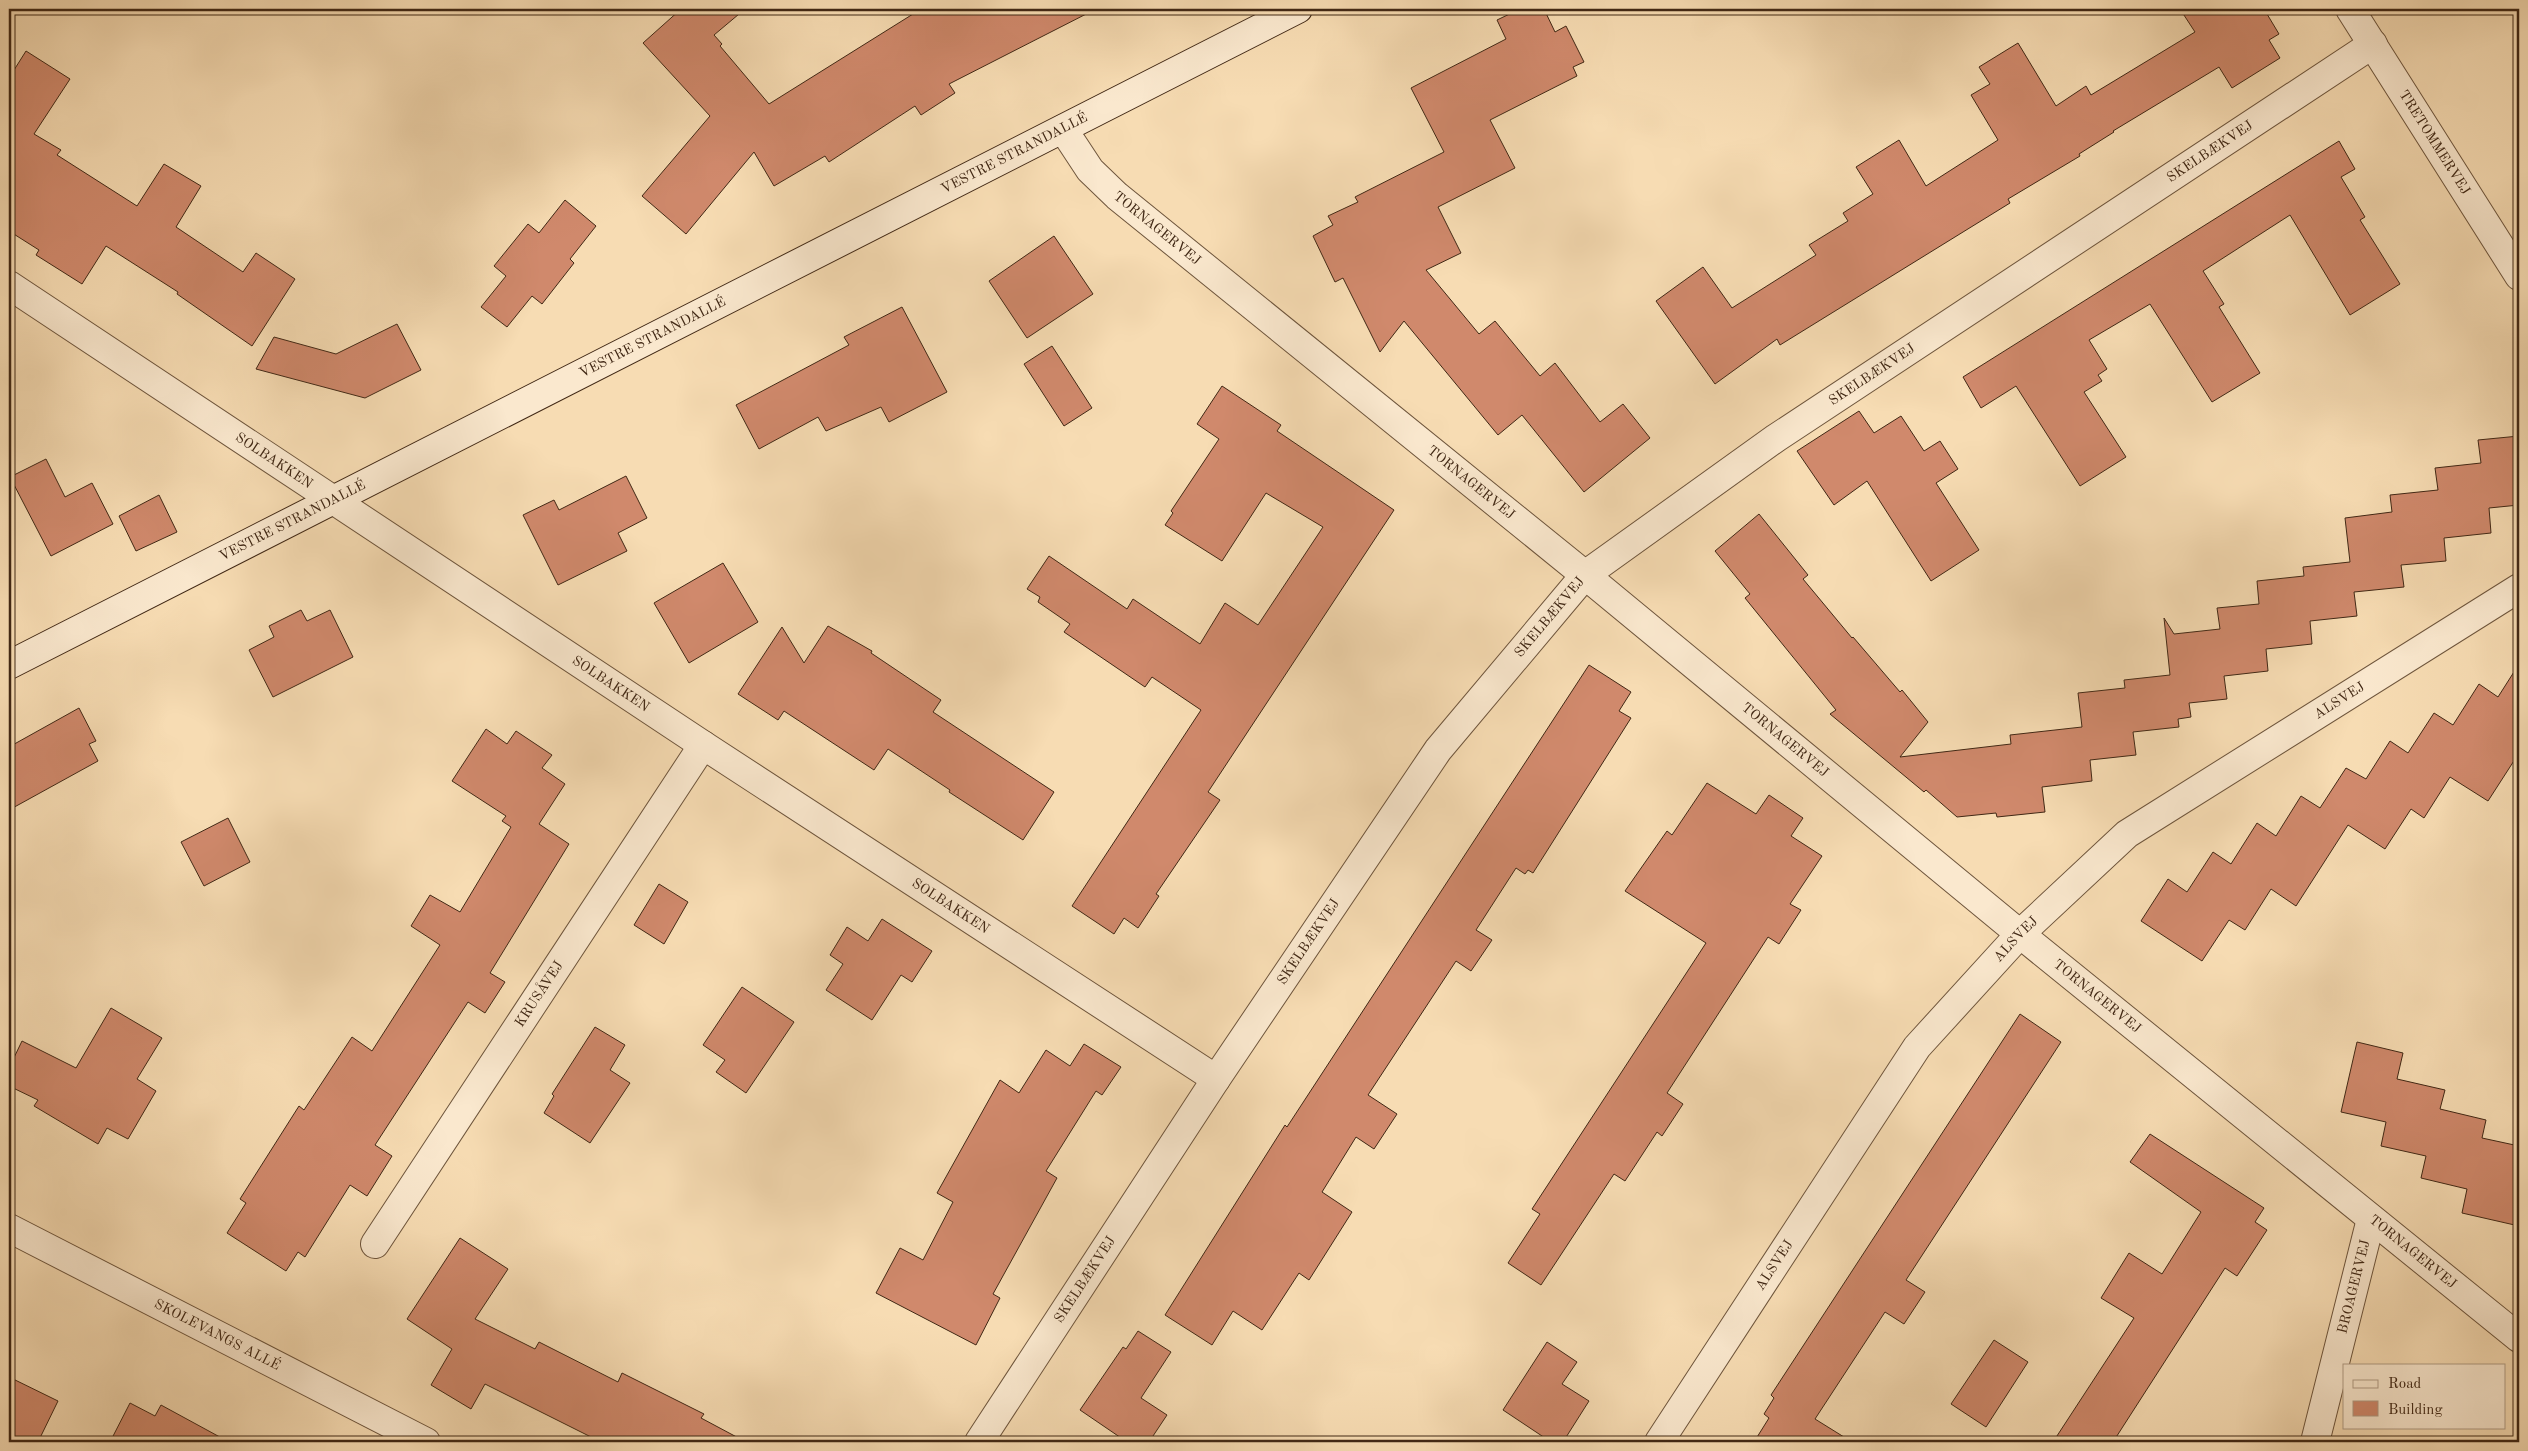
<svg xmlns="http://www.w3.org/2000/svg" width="2528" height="1451" font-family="'Old Standard TT',serif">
<rect width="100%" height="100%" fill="#f7dcb3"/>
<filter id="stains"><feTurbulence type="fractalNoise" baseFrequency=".004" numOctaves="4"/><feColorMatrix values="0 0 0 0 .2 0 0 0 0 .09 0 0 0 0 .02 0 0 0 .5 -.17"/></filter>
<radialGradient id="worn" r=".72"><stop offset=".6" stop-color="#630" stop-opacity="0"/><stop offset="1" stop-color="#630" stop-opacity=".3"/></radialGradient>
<path fill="#d0896c" stroke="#412815" d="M 681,9 L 745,9 L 714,35 L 722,44 L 720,46 L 769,104 L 921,9 L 1096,9 L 949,84 L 955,93 L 921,115 L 915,106 L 829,162 L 825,156 L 774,186 L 754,152 L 686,234 L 642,196 L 710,116 L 643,43 Z
M 1520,9 L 1544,9 L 1555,32 L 1566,26 L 1584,62 L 1573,67 L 1577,76 L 1490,120 L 1515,168 L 1438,207 L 1461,253 L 1426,270 L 1479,334 L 1495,321 L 1540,376 L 1555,363 L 1600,422 L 1623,404 L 1650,438 L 1584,492 L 1522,415 L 1498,435 L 1404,321 L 1380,352 L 1343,278 L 1335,282 L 1313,236 L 1333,225 L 1328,216 L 1358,202 L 1355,197 L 1444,152 L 1411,88 L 1506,39 L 1497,20 Z
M 2180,9 L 2264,9 L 2279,34 L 2269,40 L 2280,58 L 2232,88 L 2219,67 L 2113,131 L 2114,132 L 2079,154 L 2080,156 L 2008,199 L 2010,203 L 1780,345 L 1777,339 L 1715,384 L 1656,301 L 1703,267 L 1732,308 L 1816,255 L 1809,245 L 1848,221 L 1843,213 L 1873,194 L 1856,167 L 1899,140 L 1926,186 L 1998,140 L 1971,95 L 1990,84 L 1979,67 L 2018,43 L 2056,106 L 2086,86 L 2091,95 L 2195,32 Z
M 26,51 L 70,79 L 34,134 L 61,150 L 57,155 L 137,206 L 164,164 L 201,186 L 176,227 L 243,272 L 256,253 L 295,279 L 252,346 L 177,294 L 178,292 L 106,246 L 82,284 L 36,255 L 39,250 L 9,231 L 9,78 Z
M 2339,141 L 2355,169 L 2341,177 L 2365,217 L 2360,220 L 2400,284 L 2350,315 L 2290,215 L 2203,271 L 2224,304 L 2219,307 L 2260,373 L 2212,402 L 2150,304 L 2089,340 L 2107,369 L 2098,375 L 2102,381 L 2084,392 L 2126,457 L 2080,486 L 2016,386 L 1981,408 L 1963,377 Z
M 565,200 L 596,226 L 570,259 L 574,263 L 542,304 L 532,296 L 507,327 L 481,307 L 506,276 L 494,266 L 528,224 L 539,233 Z
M 1054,236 L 1093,294 L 1027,338 L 989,281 Z
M 902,307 L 947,392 L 889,422 L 881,407 L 826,431 L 818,417 L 759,449 L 736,405 L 849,345 L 844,337 Z
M 397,324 L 421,370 L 365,398 L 256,369 L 274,337 L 336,354 Z
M 1052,346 L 1092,408 L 1064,426 L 1024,364 Z
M 1222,386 L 1281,425 L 1277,431 L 1394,510 L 1208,792 L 1220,800 L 1156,894 L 1159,896 L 1138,928 L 1124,918 L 1114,934 L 1072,906 L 1201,710 L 1152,677 L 1145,687 L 1064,632 L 1070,624 L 1038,602 L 1040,597 L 1027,589 L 1049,556 L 1127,609 L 1133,599 L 1200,644 L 1225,603 L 1258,625 L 1323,527 L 1266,493 L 1222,561 L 1165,525 L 1173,513 L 1171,511 L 1219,439 L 1197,424 Z
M 1859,411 L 1874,433 L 1901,416 L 1924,451 L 1940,441 L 1958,469 L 1936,483 L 1979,550 L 1931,581 L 1867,481 L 1834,505 L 1797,451 Z
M 2519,436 L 2519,505 L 2489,508 L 2491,533 L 2444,538 L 2446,561 L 2401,565 L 2404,587 L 2354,592 L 2357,616 L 2310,621 L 2312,644 L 2266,649 L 2268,671 L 2224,676 L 2227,699 L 2189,703 L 2191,717 L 2178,719 L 2179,727 L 2133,732 L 2136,755 L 2090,760 L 2092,781 L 2042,787 L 2045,812 L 1997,817 L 1996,813 L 1957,817 L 1926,790 L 1924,792 L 1830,714 L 1836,710 L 1745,598 L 1750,594 L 1715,551 L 1759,514 L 1808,575 L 1803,579 L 1852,638 L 1853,637 L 1900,692 L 1902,690 L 1928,722 L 1900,757 L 2011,744 L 2010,735 L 2082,727 L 2078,693 L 2125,688 L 2124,680 L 2170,675 L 2164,618 L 2174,634 L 2220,629 L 2217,608 L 2259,604 L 2257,581 L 2304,576 L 2303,567 L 2350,562 L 2345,518 L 2392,512 L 2390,495 L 2438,490 L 2435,468 L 2481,463 L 2478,440 Z
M 46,459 L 65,497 L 92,483 L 113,524 L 51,556 L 10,477 Z
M 626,476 L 647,518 L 618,533 L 627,551 L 558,585 L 523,515 L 554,500 L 559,510 Z
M 159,495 L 177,532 L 136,551 L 119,516 Z
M 723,563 L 758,622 L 689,663 L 654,603 Z
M 301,610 L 307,621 L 330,610 L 353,657 L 273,697 L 249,650 L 274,637 L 269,626 Z
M 828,626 L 872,651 L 871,653 L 941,700 L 933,712 L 1054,792 L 1023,840 L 949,792 L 950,790 L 888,749 L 874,770 L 784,711 L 778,720 L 738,694 L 782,627 L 804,663 Z
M 2519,664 L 2519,753 L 2488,801 L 2450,777 L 2424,818 L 2411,809 L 2385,849 L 2348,825 L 2296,906 L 2271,889 L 2245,930 L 2229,920 L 2202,961 L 2141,921 L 2168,879 L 2187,892 L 2213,852 L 2231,864 L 2257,823 L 2276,836 L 2301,796 L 2320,808 L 2346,768 L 2366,779 L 2390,741 L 2408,753 L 2434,713 L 2453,725 L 2479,684 L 2498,697 Z
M 1589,665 L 1631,692 L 1619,711 L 1631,718 L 1533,873 L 1528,870 L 1525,874 L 1516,868 L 1476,930 L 1492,940 L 1471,971 L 1456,961 L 1368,1095 L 1397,1114 L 1374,1149 L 1356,1137 L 1322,1192 L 1352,1212 L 1309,1280 L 1299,1273 L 1262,1330 L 1233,1311 L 1212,1345 L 1165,1315 L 1285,1125 L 1287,1127 Z
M 79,708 L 96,741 L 89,744 L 98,761 L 9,810 L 9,747 Z
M 486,729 L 507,744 L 516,731 L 552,755 L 542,768 L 565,784 L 539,824 L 569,844 L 490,973 L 505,982 L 485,1013 L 468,1002 L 375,1145 L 392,1156 L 367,1196 L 350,1185 L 305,1257 L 298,1252 L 286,1271 L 227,1233 L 246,1203 L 240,1199 L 299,1106 L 304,1110 L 352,1037 L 372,1051 L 440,945 L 411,926 L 430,895 L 460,912 L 511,827 L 502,821 L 506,816 L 452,781 Z
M 1707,783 L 1756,814 L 1769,795 L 1803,818 L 1791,836 L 1822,856 L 1790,904 L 1801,910 L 1779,944 L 1768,937 L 1667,1093 L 1683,1104 L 1662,1136 L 1657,1132 L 1625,1181 L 1614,1174 L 1541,1285 L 1508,1263 L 1540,1214 L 1532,1209 L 1706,943 L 1625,891 L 1667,831 L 1672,835 Z
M 228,818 L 250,862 L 204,886 L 181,842 Z
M 659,884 L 688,902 L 664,944 L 634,925 Z
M 882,919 L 932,951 L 912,982 L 901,975 L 872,1020 L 826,990 L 843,964 L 830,955 L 847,927 L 868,941 Z
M 742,987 L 794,1022 L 746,1093 L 716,1072 L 725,1060 L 703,1045 Z
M 111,1008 L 162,1038 L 137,1079 L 156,1091 L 128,1139 L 107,1128 L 98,1144 L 34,1106 L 38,1100 L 9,1086 L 9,1068 L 22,1041 L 76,1068 Z
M 2020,1014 L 2061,1042 L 1906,1280 L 1925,1292 L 1904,1324 L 1885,1312 L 1815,1419 L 1852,1442 L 1754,1442 L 1769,1418 L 1764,1414 L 1774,1398 L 1771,1395 Z
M 595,1027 L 625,1045 L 610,1070 L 630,1083 L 590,1143 L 544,1113 L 554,1096 L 552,1094 Z
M 2357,1042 L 2403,1053 L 2397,1079 L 2445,1090 L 2440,1109 L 2486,1120 L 2482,1138 L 2519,1146 L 2519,1226 L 2462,1213 L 2467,1189 L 2421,1178 L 2426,1156 L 2381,1146 L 2386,1122 L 2341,1112 Z
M 1084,1044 L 1121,1067 L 1102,1095 L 1096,1091 L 1046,1171 L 1057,1178 L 993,1294 L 1000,1298 L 976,1345 L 876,1293 L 900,1248 L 923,1260 L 953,1202 L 937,1193 L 1000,1080 L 1019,1093 L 1046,1050 L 1070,1066 Z
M 2150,1134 L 2264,1208 L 2255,1222 L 2267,1230 L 2237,1276 L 2225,1268 L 2113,1442 L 2053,1442 L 2134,1318 L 2101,1298 L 2129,1253 L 2162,1274 L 2201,1212 L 2130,1162 Z
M 460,1238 L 508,1269 L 475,1319 L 535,1349 L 539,1342 L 618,1382 L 622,1373 L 704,1414 L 701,1418 L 746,1442 L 601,1442 L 485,1384 L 471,1409 L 431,1385 L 452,1349 L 407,1319 Z
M 1138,1331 L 1171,1352 L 1141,1398 L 1167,1415 L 1149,1442 L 1127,1442 L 1080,1410 L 1123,1347 L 1126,1349 Z
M 1994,1340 L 2028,1362 L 1986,1427 L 1951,1404 Z
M 1547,1342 L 1577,1362 L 1562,1384 L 1589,1401 L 1563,1442 L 1551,1442 L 1503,1410 Z
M 9,1377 L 58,1401 L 38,1442 L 9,1442 Z
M 130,1403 L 155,1416 L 161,1405 L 229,1442 L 110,1442 Z"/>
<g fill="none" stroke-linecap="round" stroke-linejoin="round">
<defs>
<g id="street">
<path id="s1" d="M 2350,9 L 2519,276"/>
<path id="s2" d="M 1063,129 L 1090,170 L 1117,196 L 1585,575 L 2020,934 L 2519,1338"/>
<path id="s3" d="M 9,285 L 703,745 L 1216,1079"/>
<path id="s4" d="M 9,1228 L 426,1442"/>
<path id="s5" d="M 375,1244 L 703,745"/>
<path id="s6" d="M 979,1442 L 1216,1079 L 1438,750 L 1585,575 L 1776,438 L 2373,44"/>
<path id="s7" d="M 1659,1442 L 1917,1047 L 2020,934 L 2127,834 L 2519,588"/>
<path id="s8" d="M 2315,1442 L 2371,1219"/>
</g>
<g id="secondary">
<path id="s9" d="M 9,665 L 1298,9"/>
</g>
</defs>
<use href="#street" stroke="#6e553c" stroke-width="30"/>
<use href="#secondary" stroke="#412815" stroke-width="30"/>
<use href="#street" stroke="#fae8ce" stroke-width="28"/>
<use href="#secondary" stroke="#fae8ce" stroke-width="28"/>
</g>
<g text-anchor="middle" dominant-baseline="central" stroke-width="4" stroke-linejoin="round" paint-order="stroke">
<g font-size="14" fill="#412815" stroke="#fae8ce">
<text stroke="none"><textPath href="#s1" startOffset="158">TRETOMMERVEJ</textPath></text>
<text stroke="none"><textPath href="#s6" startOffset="1814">SKELBÆKVEJ</textPath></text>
<text stroke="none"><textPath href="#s9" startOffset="1128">VESTRE STRANDALLÉ</textPath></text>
<text stroke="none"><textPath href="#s2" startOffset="138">TORNAGERVEJ</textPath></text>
<text stroke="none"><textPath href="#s9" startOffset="722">VESTRE STRANDALLÉ</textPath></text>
<text stroke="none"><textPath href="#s6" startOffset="1409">SKELBÆKVEJ</textPath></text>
<text stroke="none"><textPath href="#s3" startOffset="318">SOLBAKKEN</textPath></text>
<text stroke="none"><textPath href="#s2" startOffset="542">TORNAGERVEJ</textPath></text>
<text stroke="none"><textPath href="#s9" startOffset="318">VESTRE STRANDALLÉ</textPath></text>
<text stroke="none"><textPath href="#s6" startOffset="1004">SKELBÆKVEJ</textPath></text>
<text stroke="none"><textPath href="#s3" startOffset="722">SOLBAKKEN</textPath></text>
<text stroke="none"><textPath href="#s7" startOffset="1022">ALSVEJ</textPath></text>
<text stroke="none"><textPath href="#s2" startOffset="948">TORNAGERVEJ</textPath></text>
<text stroke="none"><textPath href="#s3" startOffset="1128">SOLBAKKEN</textPath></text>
<text stroke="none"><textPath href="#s7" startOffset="618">ALSVEJ</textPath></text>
<text stroke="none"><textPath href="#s6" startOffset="599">SKELBÆKVEJ</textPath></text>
<text stroke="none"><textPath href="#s5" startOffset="299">KRUSÅVEJ</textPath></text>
<text stroke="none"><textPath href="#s2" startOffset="1352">TORNAGERVEJ</textPath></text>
<text stroke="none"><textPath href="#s2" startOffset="1758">TORNAGERVEJ</textPath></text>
<text stroke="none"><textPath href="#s7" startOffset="211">ALSVEJ</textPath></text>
<text stroke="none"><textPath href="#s6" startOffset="194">SKELBÆKVEJ</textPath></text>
<text stroke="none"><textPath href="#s8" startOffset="160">BROAGERVEJ</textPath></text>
<text stroke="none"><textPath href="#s4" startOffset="234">SKOLEVANGS ALLÉ</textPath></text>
</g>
</g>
<rect width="2528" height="1451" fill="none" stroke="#f7dcb3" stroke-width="30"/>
<rect x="10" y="10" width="2508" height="1431" fill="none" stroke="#412815" stroke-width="2.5"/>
<rect x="15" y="15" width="2498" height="1421" fill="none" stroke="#412815"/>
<rect x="2343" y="1364" width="162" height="65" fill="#fae8ce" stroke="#b09b84"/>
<rect x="2353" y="1380" width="25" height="8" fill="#fae8ce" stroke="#b09b84"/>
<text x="2388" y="1388" font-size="15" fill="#412815">Road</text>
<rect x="2353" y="1401" width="25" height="15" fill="#d0896c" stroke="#b09b84"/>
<text x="2388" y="1414" font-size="15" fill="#412815">Building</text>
<rect width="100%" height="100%" filter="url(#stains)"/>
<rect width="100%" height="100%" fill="url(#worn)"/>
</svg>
